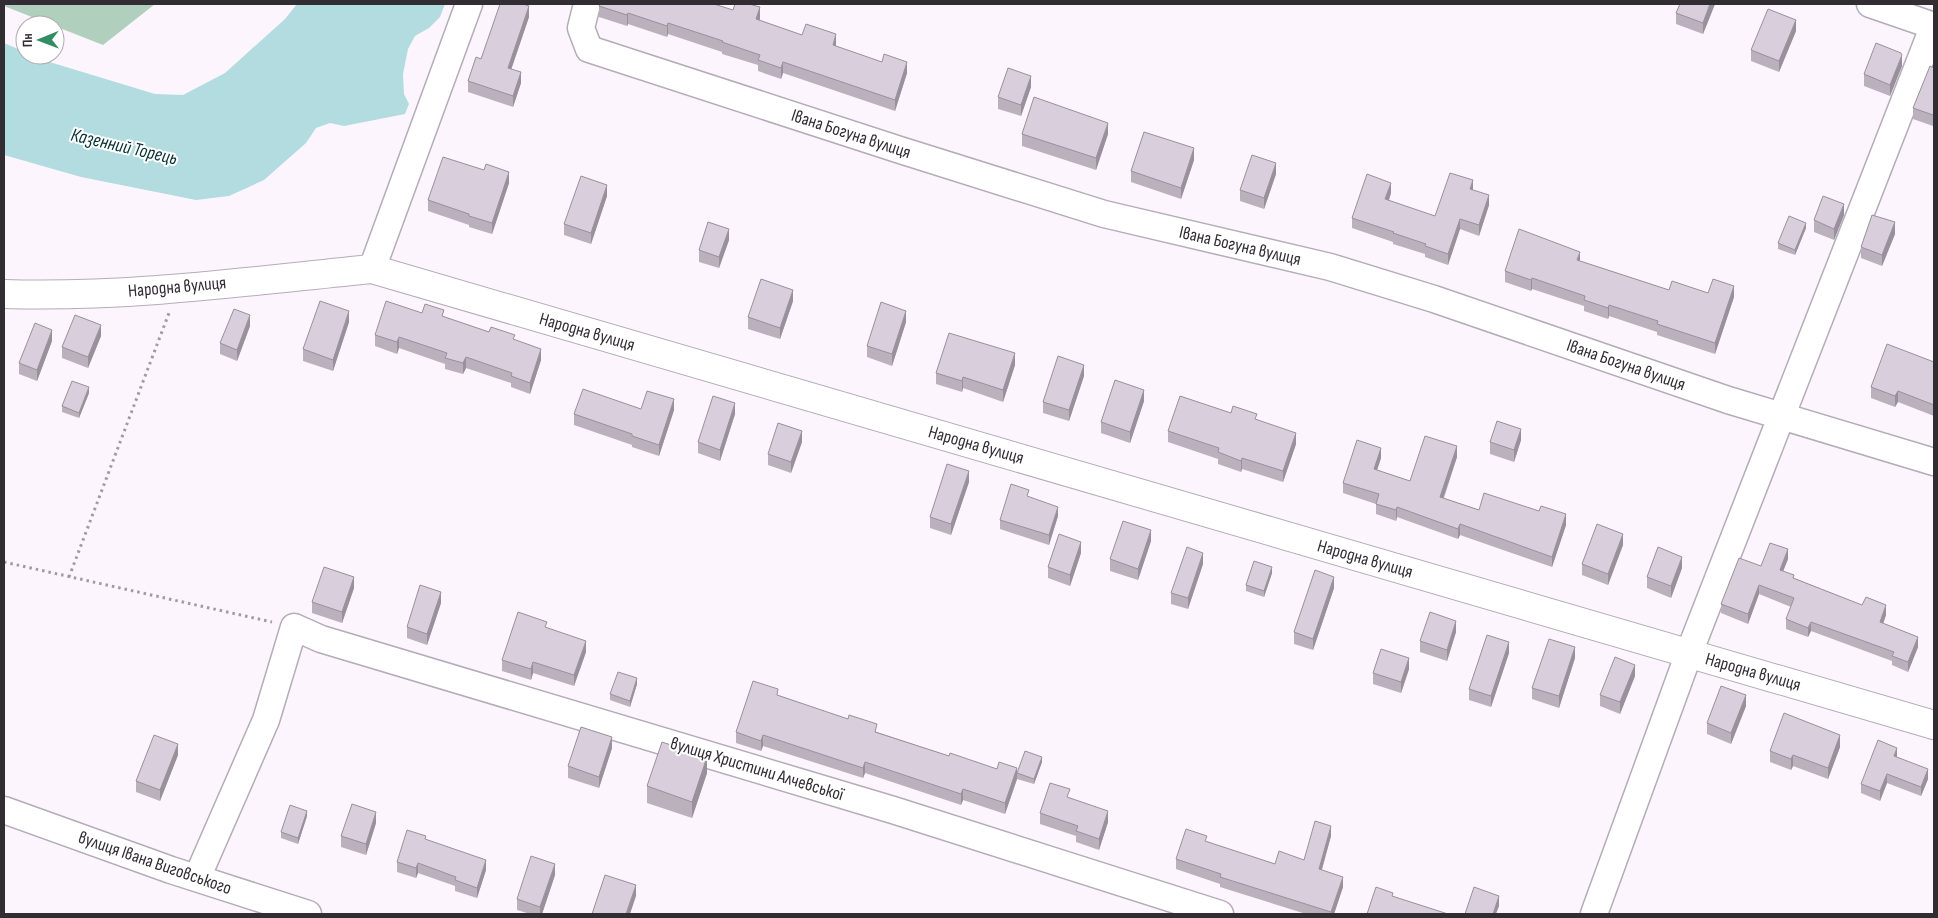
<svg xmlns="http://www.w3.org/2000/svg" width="1938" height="918" font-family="'Sofia Sans Condensed',sans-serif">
<rect width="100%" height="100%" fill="#fcf5fe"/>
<path fill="#b0cfbd" d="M 4,4 L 155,4 L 103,45 L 4,6 Z"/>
<path fill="#b2dce0" d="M 297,4 L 445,4 L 440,17 L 429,28 L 415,36 L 408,49 L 403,74 L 404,94 L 409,104 L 405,114 L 344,126 L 330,123 L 316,128 L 306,143 L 264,180 L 229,196 L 196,200 L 81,177 L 4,155 L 4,43 L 25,52 L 25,55 L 31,55 L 43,60 L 155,94 L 183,95 L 225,73 L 285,19 Z"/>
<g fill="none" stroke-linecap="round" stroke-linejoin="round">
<defs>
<path id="street" d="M 587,4 L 581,28 L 589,49 L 900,150 L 1104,214 L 1330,267 L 1434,299 L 1728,400 L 1934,462
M 1870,4 L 1934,26
M 372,269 L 469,4
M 4,810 L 171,870 L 308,914
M 197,878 L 266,720 L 294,627 L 321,639 L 893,810 L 1220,914
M 1594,914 L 1689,653 L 1934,25"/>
<path id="secondary" d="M 4,294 C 127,298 250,281 372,269 L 1934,725"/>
</defs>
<use href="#street" stroke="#b5abb9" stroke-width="29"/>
<use href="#secondary" stroke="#b5abb9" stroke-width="30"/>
<path stroke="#a09aa2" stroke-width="3" stroke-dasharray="2.5 4" stroke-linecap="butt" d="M 4,562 L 272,622
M 69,577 L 169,313"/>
<use href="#street" stroke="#fff" stroke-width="26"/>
<use href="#secondary" stroke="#fff" stroke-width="28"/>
</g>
<path fill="#bbb1bd" d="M 1680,4 L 1715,4 L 1703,34 L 1676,24 L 1676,13 Z
M 599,6 L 760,19 L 759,20 L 802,35 L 836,45 L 836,47 L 907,73 L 895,111 L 783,73 L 781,79 L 758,71 L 758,65 L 722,54 L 722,52 L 668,34 L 667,37 L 628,24 L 627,26 L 599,17 Z
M 529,17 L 511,69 L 521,83 L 513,107 L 468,92 L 468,81 L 481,59 Z
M 1796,31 L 1779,72 L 1751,61 L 1751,50 Z
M 1902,66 L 1890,96 L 1864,86 L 1864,74 Z
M 1934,68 L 1934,123 L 1933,126 L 1913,119 L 1913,108 Z
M 1031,87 L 1021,116 L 998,109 L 998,97 Z
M 1022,134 L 1108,134 L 1096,170 L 1022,146 Z
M 1194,160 L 1181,199 L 1131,182 L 1131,171 Z
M 1276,174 L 1264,209 L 1240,201 L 1240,190 Z
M 509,183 L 492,234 L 469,227 L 469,225 L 428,211 L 428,200 Z
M 1473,190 L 1489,205 L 1479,236 L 1460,229 L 1448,265 L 1425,257 L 1425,254 L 1393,244 L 1393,242 L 1352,228 L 1352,218 L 1391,193 L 1389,201 L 1435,216 Z
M 607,196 L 591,244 L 564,235 L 564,224 Z
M 1844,215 L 1834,240 L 1814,232 L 1814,220 Z
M 1806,228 L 1795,255 L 1778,249 L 1778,243 Z
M 1895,234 L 1882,266 L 1861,258 L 1861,247 Z
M 729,240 L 719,268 L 699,262 L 699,250 Z
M 1580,261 L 1669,290 L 1708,293 L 1734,297 L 1715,354 L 1657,335 L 1657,332 L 1609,316 L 1608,319 L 1584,311 L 1584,306 L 1532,289 L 1531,291 L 1505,282 L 1505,271 Z
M 793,301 L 780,339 L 748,329 L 748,317 Z
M 444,317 L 515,340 L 541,360 L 530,394 L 511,387 L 511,383 L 466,368 L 463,374 L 445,369 L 445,364 L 399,348 L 397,354 L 375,346 L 375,335 Z
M 349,322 L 333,371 L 303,361 L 303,349 Z
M 906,322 L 892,366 L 867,357 L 867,346 Z
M 250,326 L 237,361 L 220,354 L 220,343 Z
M 101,336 L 88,368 L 62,358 L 62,347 Z
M 52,341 L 37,381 L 19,374 L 19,363 Z
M 1934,362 L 1934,416 L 1898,402 L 1895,407 L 1871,398 L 1871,387 Z
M 1015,365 L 1003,402 L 963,388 L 962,392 L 936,384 L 936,373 Z
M 1084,376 L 1069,421 L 1043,413 L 1043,402 Z
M 89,393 L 79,418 L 62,412 L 62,406 Z
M 1144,401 L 1130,443 L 1101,433 L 1101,422 Z
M 641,409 L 674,410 L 659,456 L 632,447 L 632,445 L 574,425 L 574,414 Z
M 1231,413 L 1257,420 L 1296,444 L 1283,482 L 1242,469 L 1241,472 L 1218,464 L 1218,459 L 1168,442 L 1168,431 Z
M 735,414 L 720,461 L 698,453 L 698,442 Z
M 1521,440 L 1514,462 L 1490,454 L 1490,442 Z
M 802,442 L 791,473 L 768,465 L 768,454 Z
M 1457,457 L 1444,498 L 1479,510 L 1566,525 L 1552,567 L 1460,535 L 1458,539 L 1397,517 L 1396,521 L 1376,514 L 1376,504 L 1343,493 L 1343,483 L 1381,458 L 1377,470 L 1410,481 Z
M 969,482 L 951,535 L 930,528 L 930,517 Z
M 1058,516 L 1049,545 L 1000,529 L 1000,520 Z
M 1151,541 L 1138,580 L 1110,571 L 1110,559 Z
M 1623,545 L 1608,585 L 1582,575 L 1582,564 Z
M 1081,553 L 1070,586 L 1048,578 L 1048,567 Z
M 1788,559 L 1783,571 L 1794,578 L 1886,615 L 1883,624 L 1918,647 L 1908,672 L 1892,665 L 1892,661 L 1811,631 L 1808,637 L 1786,629 L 1786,619 L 1791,607 L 1759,594 L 1748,624 L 1721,613 L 1721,604 L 1761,566 Z
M 1203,564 L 1188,609 L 1171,604 L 1171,593 Z
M 1682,568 L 1671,598 L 1647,588 L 1647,577 Z
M 1272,573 L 1264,597 L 1246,591 L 1246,585 Z
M 354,588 L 342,623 L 312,613 L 312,602 Z
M 1334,588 L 1313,650 L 1294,644 L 1294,632 Z
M 441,603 L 427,645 L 407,638 L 407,627 Z
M 1456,632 L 1447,661 L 1420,652 L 1420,641 Z
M 586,652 L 574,686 L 533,673 L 531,680 L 502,671 L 502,660 Z
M 1509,653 L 1491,707 L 1469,700 L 1469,689 Z
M 1575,658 L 1559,708 L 1532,699 L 1532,688 Z
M 1409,669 L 1401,693 L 1373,684 L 1373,673 Z
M 1635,676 L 1620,714 L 1600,706 L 1600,695 Z
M 637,684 L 630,707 L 610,700 L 610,694 Z
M 778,695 L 877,732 L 949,756 L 997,769 L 1017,773 L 1042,762 L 1034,784 L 1017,779 L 1005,814 L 963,800 L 961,805 L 865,773 L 863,778 L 763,746 L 761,751 L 736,743 L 736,732 Z
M 1746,706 L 1731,744 L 1707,734 L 1707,723 Z
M 1840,747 L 1828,779 L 1793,766 L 1791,770 L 1770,762 L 1770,751 Z
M 612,748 L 599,788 L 568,778 L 568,766 Z
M 178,755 L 160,801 L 136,792 L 136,781 Z
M 1897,757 L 1928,779 L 1921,796 L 1887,783 L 1880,801 L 1861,793 L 1861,784 Z
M 707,773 L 692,818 L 647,803 L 647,786 Z
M 1070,798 L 1108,822 L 1099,850 L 1076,842 L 1076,836 L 1040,824 L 1040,813 Z
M 307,816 L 298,844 L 281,838 L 281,832 Z
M 376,823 L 366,855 L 341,847 L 341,836 Z
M 1331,836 L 1322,870 L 1343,887 L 1334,914 L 1306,914 L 1220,887 L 1220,884 L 1176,869 L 1176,859 L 1207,842 L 1275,864 L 1304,860 Z
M 426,840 L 486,870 L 477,898 L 455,891 L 455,886 L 418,873 L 416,878 L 397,872 L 397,862 Z
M 555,875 L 542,914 L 530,914 L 517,910 L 517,899 Z"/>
<path fill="#98909a" d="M 1710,4 L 1715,4 L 1703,34 L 1703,23 Z
M 529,6 L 529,17 L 508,79 L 508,68 Z
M 760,7 L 760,19 L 756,30 L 756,19 Z
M 628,13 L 628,24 L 627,26 L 627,15 Z
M 1796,20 L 1796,31 L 1779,72 L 1779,61 Z
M 668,23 L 668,34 L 667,37 L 667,26 Z
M 836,34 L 836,45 L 833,57 L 833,45 Z
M 1902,55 L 1902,66 L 1890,96 L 1890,85 Z
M 783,62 L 783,73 L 781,79 L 781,68 Z
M 907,62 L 907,73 L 895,111 L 895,100 Z
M 521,72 L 521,83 L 513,107 L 513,96 Z
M 1031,76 L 1031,87 L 1021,116 L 1021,105 Z
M 1934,112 L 1934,123 L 1933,126 L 1933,115 Z
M 1108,123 L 1108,134 L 1096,170 L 1096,158 Z
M 1194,148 L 1194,160 L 1181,199 L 1181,188 Z
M 1276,163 L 1276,174 L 1264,209 L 1264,198 Z
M 509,172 L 509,183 L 492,234 L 492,223 Z
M 1473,180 L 1473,191 L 1470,189 Z
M 1391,183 L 1391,193 L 1385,210 L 1385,199 Z
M 607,185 L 607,196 L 591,244 L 591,233 Z
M 1489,195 L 1489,205 L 1479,236 L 1479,225 Z
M 1844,204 L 1844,215 L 1834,240 L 1834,229 Z
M 1460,219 L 1460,229 L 1448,265 L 1448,254 Z
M 1895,222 L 1895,234 L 1882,266 L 1882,255 Z
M 1806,223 L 1806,228 L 1795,255 L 1795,250 Z
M 729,229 L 729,240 L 719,268 L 719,257 Z
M 1580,252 L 1580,263 L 1577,260 Z
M 1532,278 L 1532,289 L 1531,291 L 1531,280 Z
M 1734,286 L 1734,297 L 1715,354 L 1715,343 Z
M 793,290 L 793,301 L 780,339 L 780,328 Z
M 1609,305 L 1609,316 L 1608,319 L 1608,308 Z
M 349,311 L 349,322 L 333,371 L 333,360 Z
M 906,311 L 906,322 L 892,366 L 892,354 Z
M 250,315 L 250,326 L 237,361 L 237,350 Z
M 101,325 L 101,336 L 88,368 L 88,357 Z
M 52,330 L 52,341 L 37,381 L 37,370 Z
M 399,337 L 399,348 L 397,354 L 397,342 Z
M 541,349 L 541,360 L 530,394 L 530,383 Z
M 1015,353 L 1015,365 L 1003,402 L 1003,390 Z
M 466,357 L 466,368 L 463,374 L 463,363 Z
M 1084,365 L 1084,376 L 1069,421 L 1069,410 Z
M 963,377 L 963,388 L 962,392 L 962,381 Z
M 89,387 L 89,393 L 79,418 L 79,413 Z
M 1144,390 L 1144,401 L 1130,443 L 1130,432 Z
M 1898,391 L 1898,402 L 1895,407 L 1895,396 Z
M 674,399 L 674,410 L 659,456 L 659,445 Z
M 735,403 L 735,414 L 720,461 L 720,450 Z
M 1521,429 L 1521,440 L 1514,462 L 1514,450 Z
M 802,431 L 802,442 L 791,473 L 791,462 Z
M 1296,433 L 1296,444 L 1283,482 L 1283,471 Z
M 1457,446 L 1457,457 L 1440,507 L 1440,497 Z
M 1381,448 L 1381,458 L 1374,479 L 1374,469 Z
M 1242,458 L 1242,469 L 1241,472 L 1241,461 Z
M 969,471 L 969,482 L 951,535 L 951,524 Z
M 1058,507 L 1058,516 L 1049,545 L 1049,535 Z
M 1397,507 L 1397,517 L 1396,521 L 1396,510 Z
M 1566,514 L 1566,525 L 1552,567 L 1552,557 Z
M 1460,524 L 1460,535 L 1458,539 L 1458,529 Z
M 1151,530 L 1151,541 L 1138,580 L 1138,569 Z
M 1623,534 L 1623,545 L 1608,585 L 1608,574 Z
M 1081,542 L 1081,553 L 1070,586 L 1070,575 Z
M 1788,549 L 1788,559 L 1780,579 L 1780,570 Z
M 1203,553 L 1203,564 L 1188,609 L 1188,598 Z
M 1682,557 L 1682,568 L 1671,598 L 1671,586 Z
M 1272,567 L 1272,573 L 1264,597 L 1264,591 Z
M 354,577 L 354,588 L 342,623 L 342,612 Z
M 1334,577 L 1334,588 L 1313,650 L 1313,639 Z
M 1759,585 L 1759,594 L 1748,624 L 1748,614 Z
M 441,592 L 441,603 L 427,645 L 427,634 Z
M 1886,605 L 1886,615 L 1880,632 L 1880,622 Z
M 1456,621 L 1456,632 L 1447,661 L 1447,650 Z
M 1811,622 L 1811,631 L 1808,637 L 1808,628 Z
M 1918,637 L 1918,647 L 1908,672 L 1908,662 Z
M 586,641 L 586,652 L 574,686 L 574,675 Z
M 1509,642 L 1509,653 L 1491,707 L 1491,696 Z
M 1575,647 L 1575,658 L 1559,708 L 1559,696 Z
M 1409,658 L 1409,669 L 1401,693 L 1401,682 Z
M 533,662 L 533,673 L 531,680 L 531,669 Z
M 1635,665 L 1635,676 L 1620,714 L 1620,702 Z
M 637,678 L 637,684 L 630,707 L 630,701 Z
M 1746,695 L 1746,706 L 1731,744 L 1731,733 Z
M 763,735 L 763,746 L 761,751 L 761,741 Z
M 1840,735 L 1840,747 L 1828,779 L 1828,768 Z
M 612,737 L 612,748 L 599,788 L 599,777 Z
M 178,744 L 178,755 L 160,801 L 160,790 Z
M 1897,748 L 1897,757 L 1894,756 Z
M 1793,755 L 1793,766 L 1791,770 L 1791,759 Z
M 707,757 L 707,773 L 692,818 L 692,802 Z
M 1042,757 L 1042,762 L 1034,784 L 1034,779 Z
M 865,762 L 865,773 L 863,778 L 863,768 Z
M 1017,768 L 1017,779 L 1005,814 L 1005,803 Z
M 1928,769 L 1928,779 L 1921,796 L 1921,787 Z
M 1887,774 L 1887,783 L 1880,801 L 1880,791 Z
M 963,789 L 963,800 L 961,805 L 961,794 Z
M 307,811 L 307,816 L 298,844 L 298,838 Z
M 1108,811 L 1108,822 L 1099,850 L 1099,839 Z
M 376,812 L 376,823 L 366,855 L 366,844 Z
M 1331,826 L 1331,836 L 1319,879 L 1319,869 Z
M 486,860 L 486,870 L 477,898 L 477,888 Z
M 418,863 L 418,873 L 416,878 L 416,868 Z
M 555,864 L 555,875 L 542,914 L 540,914 L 540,907 Z
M 1343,877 L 1343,887 L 1334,914 L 1331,914 L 1331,912 Z
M 636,885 L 636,896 L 630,914 L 626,914 Z
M 1499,896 L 1499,906 L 1496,914 L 1493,914 Z"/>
<path fill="#d9cedc" stroke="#98909a" d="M 500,4 L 523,4 L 529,6 L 508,68 L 521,72 L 513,96 L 468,81 L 476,57 L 481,59 Z
M 600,4 L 714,4 L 733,10 L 735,4 L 749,4 L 760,7 L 756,19 L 802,35 L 806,24 L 836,34 L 833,45 L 882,62 L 884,54 L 907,62 L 895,100 L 783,62 L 781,68 L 758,60 L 760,55 L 722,42 L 723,41 L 668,23 L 667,26 L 628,13 L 627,15 L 599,6 Z
M 1680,4 L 1710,4 L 1703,23 L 1676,13 Z
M 1768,9 L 1796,20 L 1779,61 L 1751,50 Z
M 1876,43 L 1901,53 L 1902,55 L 1890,85 L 1864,74 Z
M 1930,66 L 1934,68 L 1934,112 L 1933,115 L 1913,108 Z
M 1008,68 L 1031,76 L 1021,105 L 998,97 Z
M 1034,97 L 1108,123 L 1096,158 L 1022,134 Z
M 1144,132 L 1194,148 L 1181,188 L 1131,171 Z
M 1252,155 L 1276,163 L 1264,198 L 1240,190 Z
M 443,157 L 484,170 L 486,164 L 509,172 L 492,223 L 469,216 L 469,214 L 428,200 Z
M 1450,173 L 1473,180 L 1470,189 L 1489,195 L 1479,225 L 1460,219 L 1448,254 L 1425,246 L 1426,244 L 1393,233 L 1394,232 L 1352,218 L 1367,174 L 1391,183 L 1385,199 L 1435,216 Z
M 581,176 L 607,185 L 591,233 L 564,224 Z
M 1823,196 L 1844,204 L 1834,229 L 1814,220 Z
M 1872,215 L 1895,222 L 1882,255 L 1861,247 Z
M 1789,216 L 1806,223 L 1795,250 L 1778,243 Z
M 708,222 L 729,229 L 719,257 L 699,250 Z
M 1519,229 L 1580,252 L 1577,260 L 1669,290 L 1672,281 L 1708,293 L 1713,279 L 1734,286 L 1715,343 L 1657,324 L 1658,321 L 1609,305 L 1608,308 L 1584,300 L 1585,296 L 1532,278 L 1531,280 L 1505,271 Z
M 761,279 L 793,290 L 780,328 L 748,317 Z
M 320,301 L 349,311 L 333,360 L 303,349 Z
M 386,301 L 422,313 L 425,304 L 444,310 L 442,316 L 489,332 L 491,327 L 515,335 L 513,339 L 541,349 L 530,383 L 511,376 L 512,373 L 466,357 L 463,363 L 445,358 L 447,353 L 399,337 L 397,342 L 375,335 Z
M 881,302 L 906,311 L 892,354 L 867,346 Z
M 234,309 L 250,315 L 237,350 L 220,343 Z
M 75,315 L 101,325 L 88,357 L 62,347 Z
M 35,323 L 52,330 L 37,370 L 19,363 Z
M 949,333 L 1015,353 L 1003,390 L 963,377 L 962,381 L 936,373 Z
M 1887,344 L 1934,362 L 1934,405 L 1898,391 L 1895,396 L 1871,387 Z
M 1058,356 L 1084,365 L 1069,410 L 1043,402 Z
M 1115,380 L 1144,390 L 1130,432 L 1101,422 Z
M 72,381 L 89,387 L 79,413 L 62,406 Z
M 583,389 L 641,409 L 647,391 L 674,399 L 659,445 L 632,436 L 632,434 L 574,414 Z
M 713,396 L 735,403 L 720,450 L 698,442 Z
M 1180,396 L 1231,413 L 1233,406 L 1257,414 L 1255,419 L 1296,433 L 1283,471 L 1242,458 L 1241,461 L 1218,452 L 1219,448 L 1168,431 Z
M 1497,421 L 1521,429 L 1514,450 L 1490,442 Z
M 778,423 L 802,431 L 791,462 L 768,454 Z
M 1425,436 L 1457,446 L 1440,497 L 1479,510 L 1484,493 L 1539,511 L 1541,506 L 1566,514 L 1552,557 L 1460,524 L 1458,529 L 1397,507 L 1396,510 L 1376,504 L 1379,494 L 1343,483 L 1357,440 L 1381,448 L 1374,469 L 1410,481 Z
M 947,464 L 969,471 L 951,524 L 930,517 Z
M 1011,484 L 1029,490 L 1027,496 L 1058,507 L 1049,535 L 1000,520 Z
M 1123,521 L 1151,530 L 1138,569 L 1110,559 Z
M 1597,524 L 1623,534 L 1608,574 L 1582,564 Z
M 1059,534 L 1081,542 L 1070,575 L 1048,567 Z
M 1770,543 L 1788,549 L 1780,570 L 1794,575 L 1793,578 L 1862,605 L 1866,597 L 1886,605 L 1880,622 L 1918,637 L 1908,662 L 1892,656 L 1894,652 L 1811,622 L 1808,628 L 1786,619 L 1794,598 L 1759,585 L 1748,614 L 1721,604 L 1739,558 L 1761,566 Z
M 1187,547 L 1203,553 L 1188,598 L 1171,593 Z
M 1658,547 L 1682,557 L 1671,586 L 1647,577 Z
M 1254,561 L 1272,567 L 1264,591 L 1246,585 Z
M 324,567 L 354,577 L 342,612 L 312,602 Z
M 1315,570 L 1334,577 L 1313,639 L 1294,632 Z
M 420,585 L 441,592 L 427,634 L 407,627 Z
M 518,612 L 547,622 L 545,627 L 586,641 L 574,675 L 533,662 L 531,669 L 502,660 Z
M 1430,612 L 1456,621 L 1447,650 L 1420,641 Z
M 1487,635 L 1509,642 L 1491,696 L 1469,689 Z
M 1549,639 L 1575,647 L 1559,696 L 1532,688 Z
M 1381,649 L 1409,658 L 1401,682 L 1373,673 Z
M 1615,657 L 1635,665 L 1620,702 L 1600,695 Z
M 618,672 L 637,678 L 630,701 L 610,694 Z
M 753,681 L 778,689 L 777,695 L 848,719 L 849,715 L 877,724 L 875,732 L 949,756 L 950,753 L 997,769 L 999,762 L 1017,768 L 1005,803 L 963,789 L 961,794 L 865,762 L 863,768 L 763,735 L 761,741 L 736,732 Z
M 1721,686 L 1746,695 L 1731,733 L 1707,723 Z
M 1784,713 L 1840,735 L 1828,768 L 1793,755 L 1791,759 L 1770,751 Z
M 581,727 L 612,737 L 599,777 L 568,766 Z
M 154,735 L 178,744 L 160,790 L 136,781 Z
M 1878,740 L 1897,748 L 1894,756 L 1928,769 L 1921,787 L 1887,774 L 1880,791 L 1861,784 Z
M 662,742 L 707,757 L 692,802 L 647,786 Z
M 1025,751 L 1042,757 L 1034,779 L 1017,773 Z
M 1050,783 L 1070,789 L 1067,797 L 1108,811 L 1099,839 L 1076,831 L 1078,826 L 1040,813 Z
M 352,804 L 376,812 L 366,844 L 341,836 Z
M 290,805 L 307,811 L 298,838 L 281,832 Z
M 1315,821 L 1331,826 L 1319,869 L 1343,877 L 1331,912 L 1220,877 L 1221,874 L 1176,859 L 1186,829 L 1207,836 L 1205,841 L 1275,864 L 1279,851 L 1304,860 Z
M 407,830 L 426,836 L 425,839 L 486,860 L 477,888 L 455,880 L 456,877 L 418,863 L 416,868 L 397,862 Z
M 531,856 L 555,864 L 540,907 L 517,899 Z
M 605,875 L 636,885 L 626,914 L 592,914 Z
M 1376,887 L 1393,893 L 1392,896 L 1448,914 L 1367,914 Z
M 1474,887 L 1499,896 L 1493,914 L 1465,914 Z"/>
<g text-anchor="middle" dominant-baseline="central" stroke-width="4" stroke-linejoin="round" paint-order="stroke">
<g font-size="18" fill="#312d33" stroke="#fff">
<text transform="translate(851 134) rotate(18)">Івана Богуна вулиця</text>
<text transform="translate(1240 246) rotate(13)">Івана Богуна вулиця</text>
<text transform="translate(177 287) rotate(-5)">Народна вулиця</text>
<text transform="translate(587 332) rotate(16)">Народна вулиця</text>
<text transform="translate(1626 365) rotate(19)">Івана Богуна вулиця</text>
<text transform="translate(976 445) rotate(16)">Народна вулиця</text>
<text transform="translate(1365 559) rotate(16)">Народна вулиця</text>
<text transform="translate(1753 672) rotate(16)">Народна вулиця</text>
<text transform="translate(757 769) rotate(17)">вулиця Христини Алчевської</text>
<text transform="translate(155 863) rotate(19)">вулиця Івана Виговського</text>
</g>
<g font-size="19" font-style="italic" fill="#073135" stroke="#fff">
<text transform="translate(124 147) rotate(13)">Казенний Торець</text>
</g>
</g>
<rect width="1938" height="918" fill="none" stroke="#312d33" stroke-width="10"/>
<g transform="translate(40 40) rotate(269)"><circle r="24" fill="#ffffff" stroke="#adabad"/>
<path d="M0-4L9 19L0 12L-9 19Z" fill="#328d63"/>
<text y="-8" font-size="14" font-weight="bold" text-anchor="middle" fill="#312d33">Пн</text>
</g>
</svg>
